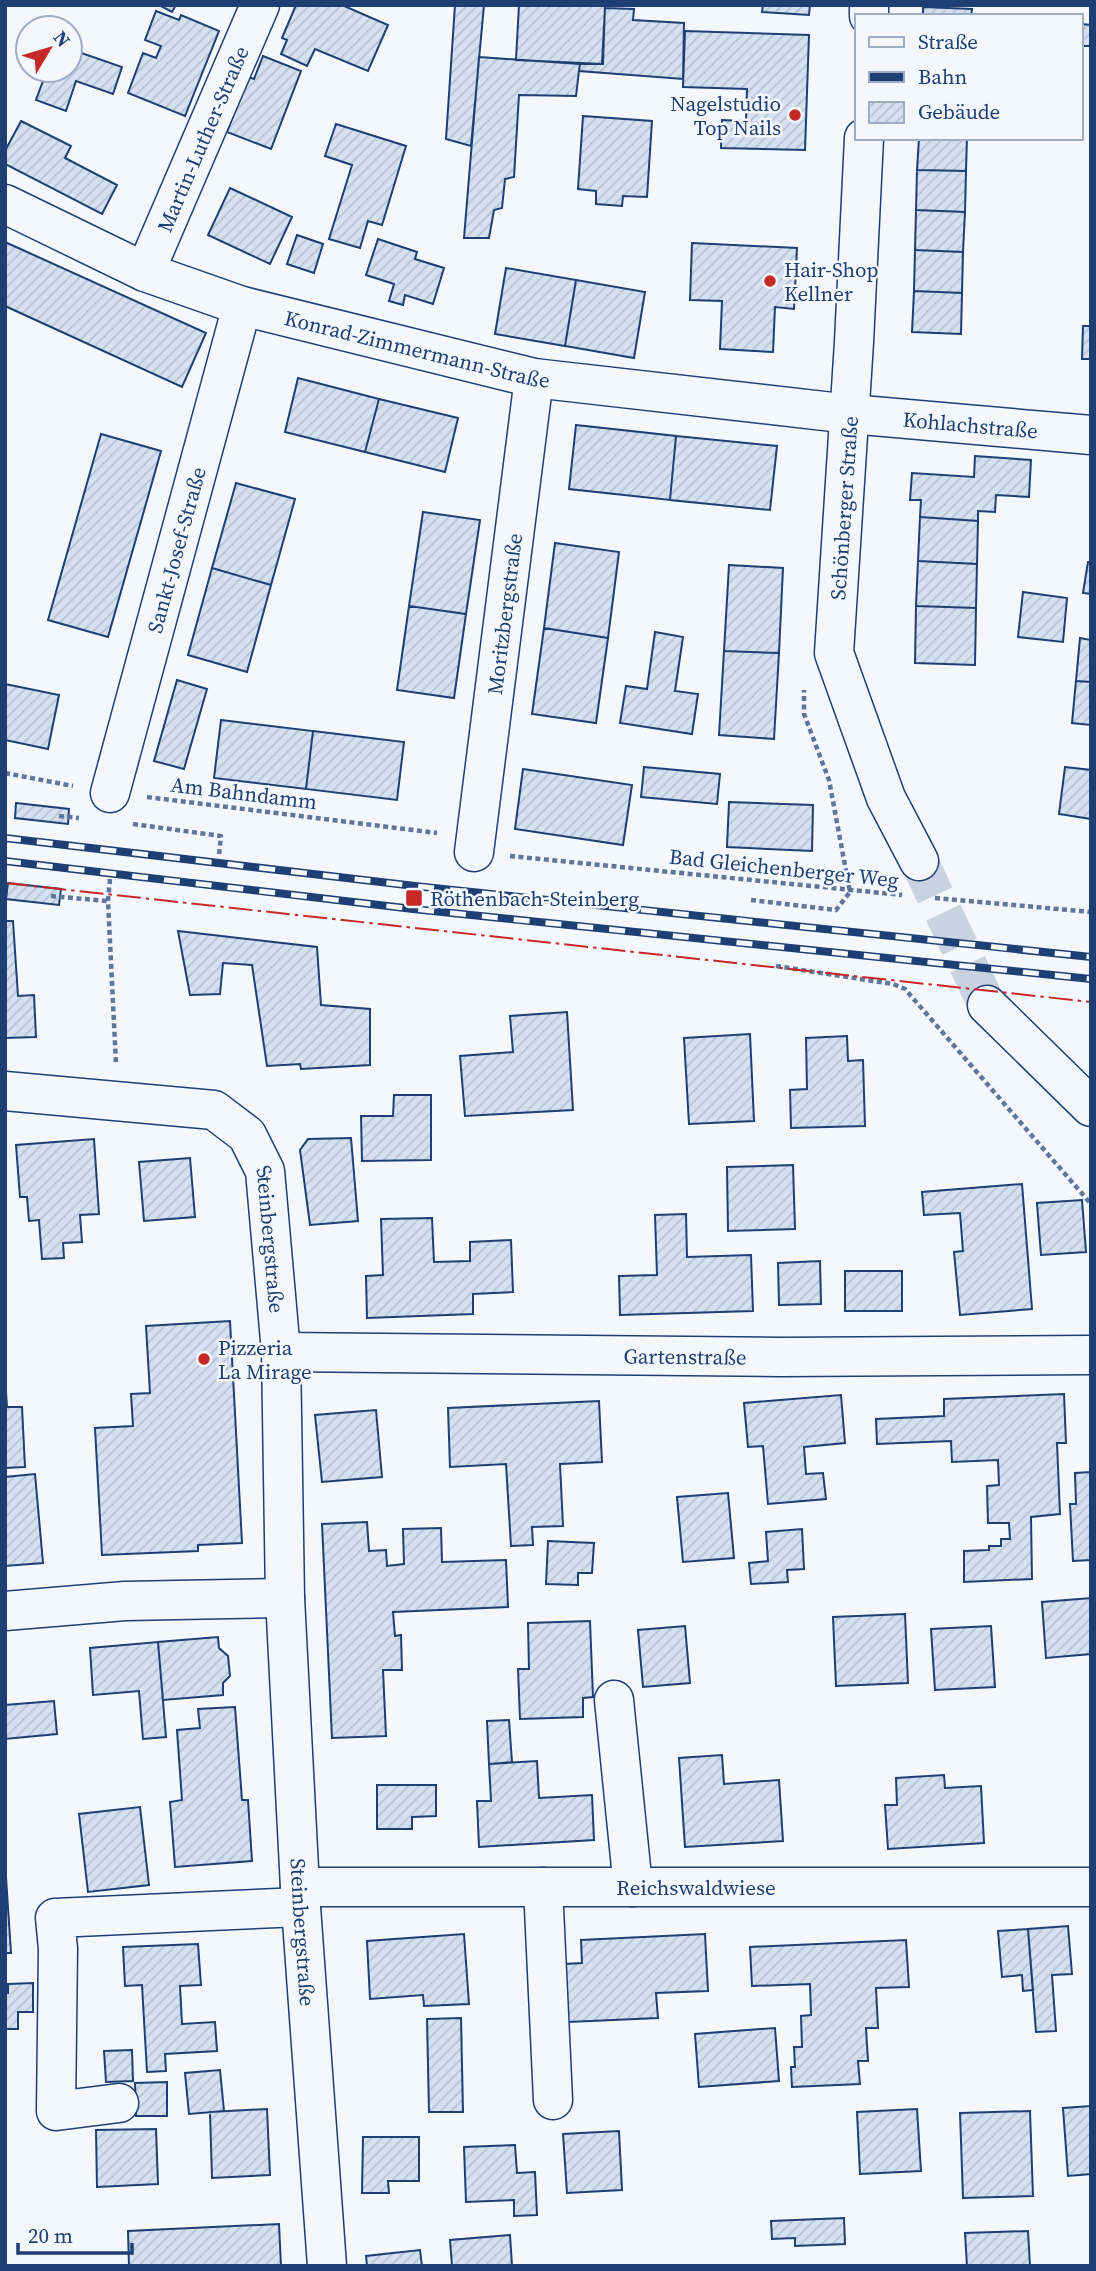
<svg xmlns="http://www.w3.org/2000/svg" width="1096" height="2271" font-family="'Source Serif 4',serif">
<defs>
<pattern id="building-hatch" width="6" height="6" patternUnits="userSpaceOnUse" patternTransform="scale(1.75)"><rect width="6" height="6" fill="#d5e0f0"/><path d="M-1 1l2-2M0 6l6-6M5 7l2-2" fill="none" stroke="#b6c1d1"/></pattern>
</defs>
<rect width="100%" height="100%" fill="#f4f7fb"/>
<path fill="url(#building-hatch)" stroke="#1d3f73" stroke-width="2" d="M 159,5 L 176,5 L 172,12 Z
M 296,5 L 342,5 L 388,25 L 368,71 L 315,49 L 307,66 L 281,54 L 287,40 L 282,38 Z
M 455,5 L 484,5 L 471,146 L 446,139 Z
M 519,5 L 605,5 L 603,64 L 516,60 Z
M 763,5 L 810,5 L 809,15 L 762,12 Z
M 923,7 L 972,9 L 971,16 L 923,16 Z
M 605,8 L 634,9 L 633,20 L 684,23 L 683,79 L 579,71 L 580,64 L 602,64 Z
M 156,11 L 179,20 L 181,15 L 219,31 L 185,116 L 128,93 L 143,53 L 156,58 L 161,46 L 145,40 Z
M 1081,24 L 1091,25 L 1091,46 L 1080,46 Z
M 685,31 L 809,35 L 805,150 L 721,148 L 722,120 L 746,121 L 747,89 L 683,87 Z
M 70,49 L 122,67 L 113,94 L 76,81 L 66,111 L 36,100 L 47,70 L 70,70 Z
M 263,56 L 301,71 L 271,149 L 227,132 L 248,77 L 254,79 Z
M 479,57 L 580,64 L 579,71 L 576,96 L 519,95 L 514,177 L 505,179 L 502,208 L 494,210 L 489,238 L 464,238 Z
M 583,116 L 652,121 L 647,197 L 623,196 L 622,206 L 596,204 L 596,191 L 578,189 Z
M 21,121 L 71,146 L 65,158 L 117,185 L 102,214 L 5,164 L 5,151 Z
M 336,124 L 406,146 L 382,225 L 368,221 L 360,248 L 329,239 L 352,165 L 325,156 Z
M 919,138 L 967,138 L 966,171 L 917,170 Z
M 917,170 L 966,171 L 965,212 L 916,210 Z
M 230,188 L 292,217 L 270,264 L 208,235 Z
M 916,210 L 965,212 L 963,252 L 915,250 Z
M 297,235 L 323,244 L 314,273 L 287,264 Z
M 378,239 L 417,252 L 415,259 L 444,268 L 433,304 L 405,295 L 403,305 L 389,301 L 394,284 L 366,275 Z
M 5,242 L 206,333 L 182,387 L 5,306 Z
M 692,243 L 797,248 L 794,309 L 775,307 L 773,352 L 720,349 L 722,301 L 690,300 Z
M 915,250 L 963,252 L 962,293 L 914,291 Z
M 506,268 L 576,280 L 565,346 L 495,334 Z
M 576,280 L 645,292 L 634,358 L 565,346 Z
M 914,291 L 962,293 L 961,334 L 912,332 Z
M 1083,326 L 1091,326 L 1091,359 L 1082,359 Z
M 298,378 L 379,399 L 365,452 L 285,432 Z
M 379,399 L 458,418 L 445,472 L 365,452 Z
M 576,425 L 676,436 L 670,500 L 569,489 Z
M 101,434 L 161,451 L 108,637 L 48,620 Z
M 676,436 L 777,446 L 770,510 L 670,500 Z
M 975,456 L 1031,460 L 1029,497 L 996,495 L 995,512 L 978,511 L 978,521 L 920,517 L 921,500 L 910,500 L 912,473 L 974,477 Z
M 236,483 L 295,499 L 271,585 L 212,568 Z
M 423,512 L 480,520 L 466,614 L 409,606 Z
M 920,517 L 978,521 L 977,564 L 918,561 Z
M 555,543 L 619,552 L 608,638 L 544,628 Z
M 918,561 L 977,564 L 976,608 L 916,606 Z
M 1088,562 L 1091,562 L 1091,594 L 1083,593 Z
M 729,565 L 783,568 L 779,653 L 724,651 Z
M 212,568 L 271,585 L 247,672 L 188,655 Z
M 1023,592 L 1067,598 L 1063,642 L 1018,637 Z
M 409,606 L 466,614 L 454,698 L 397,690 Z
M 916,606 L 976,608 L 975,665 L 915,663 Z
M 544,628 L 608,638 L 596,723 L 532,714 Z
M 655,632 L 683,637 L 675,691 L 698,694 L 692,734 L 620,723 L 626,686 L 647,689 Z
M 1080,638 L 1091,640 L 1091,682 L 1076,681 Z
M 724,651 L 779,653 L 774,739 L 719,735 Z
M 177,680 L 207,689 L 184,769 L 154,761 Z
M 1076,681 L 1091,682 L 1091,725 L 1072,723 Z
M 5,684 L 59,695 L 48,749 L 5,740 Z
M 221,720 L 313,731 L 306,789 L 214,778 Z
M 313,731 L 404,742 L 397,800 L 306,789 Z
M 644,767 L 720,774 L 717,804 L 641,797 Z
M 1065,767 L 1091,770 L 1091,819 L 1059,814 Z
M 523,769 L 632,785 L 623,845 L 515,829 Z
M 729,802 L 813,805 L 812,851 L 727,847 Z
M 16,803 L 69,809 L 68,824 L 15,818 Z
M 8,883 L 61,889 L 59,905 L 6,899 Z
M 5,921 L 13,921 L 18,996 L 34,995 L 36,1037 L 5,1038 Z
M 178,931 L 317,947 L 321,1005 L 370,1009 L 370,1065 L 301,1069 L 300,1064 L 267,1066 L 252,965 L 223,963 L 220,994 L 190,995 Z
M 567,1012 L 573,1110 L 465,1116 L 460,1056 L 513,1052 L 510,1016 Z
M 750,1034 L 754,1121 L 689,1124 L 684,1038 Z
M 847,1036 L 848,1061 L 863,1060 L 865,1126 L 791,1128 L 790,1090 L 807,1089 L 806,1038 Z
M 394,1095 L 431,1095 L 431,1160 L 362,1161 L 361,1116 L 393,1116 Z
M 351,1138 L 358,1221 L 310,1225 L 300,1150 L 308,1139 Z
M 94,1139 L 99,1214 L 80,1215 L 82,1242 L 63,1243 L 64,1258 L 42,1259 L 39,1220 L 29,1221 L 27,1197 L 20,1197 L 16,1145 Z
M 190,1158 L 195,1217 L 144,1221 L 139,1162 Z
M 793,1165 L 795,1229 L 728,1231 L 727,1167 Z
M 1022,1184 L 1032,1309 L 960,1315 L 954,1252 L 963,1251 L 960,1213 L 924,1215 L 922,1192 Z
M 1082,1200 L 1086,1252 L 1041,1255 L 1037,1203 Z
M 686,1214 L 687,1257 L 751,1255 L 753,1311 L 620,1315 L 619,1276 L 657,1275 L 655,1215 Z
M 432,1218 L 434,1262 L 470,1261 L 470,1242 L 511,1240 L 513,1292 L 473,1294 L 473,1314 L 367,1318 L 366,1276 L 383,1275 L 381,1219 Z
M 820,1261 L 821,1304 L 779,1305 L 778,1263 Z
M 845,1271 L 902,1271 L 902,1311 L 845,1311 Z
M 230,1321 L 242,1543 L 198,1545 L 198,1551 L 102,1555 L 95,1428 L 133,1426 L 131,1394 L 150,1393 L 146,1326 Z
M 5,1376 L 7,1407 L 22,1407 L 25,1467 L 5,1468 Z
M 1064,1394 L 1066,1443 L 1057,1443 L 1060,1514 L 1031,1517 L 1032,1579 L 964,1582 L 964,1551 L 989,1550 L 989,1546 L 1001,1546 L 1001,1539 L 1010,1539 L 1009,1523 L 988,1523 L 987,1486 L 999,1485 L 998,1460 L 952,1462 L 951,1441 L 877,1444 L 876,1419 L 944,1416 L 944,1399 Z
M 841,1395 L 845,1443 L 804,1447 L 806,1474 L 823,1473 L 826,1499 L 768,1504 L 763,1446 L 748,1447 L 744,1403 Z
M 599,1401 L 602,1462 L 560,1464 L 563,1526 L 532,1527 L 533,1545 L 511,1546 L 506,1464 L 450,1467 L 448,1408 Z
M 376,1410 L 382,1477 L 322,1482 L 315,1415 Z
M 1091,1472 L 1091,1560 L 1073,1561 L 1070,1504 L 1076,1504 L 1075,1473 Z
M 35,1474 L 43,1563 L 5,1566 L 5,1477 Z
M 728,1493 L 734,1558 L 683,1562 L 677,1497 Z
M 367,1522 L 369,1551 L 386,1550 L 387,1566 L 404,1564 L 403,1529 L 441,1528 L 442,1562 L 506,1560 L 508,1607 L 393,1612 L 395,1636 L 401,1635 L 402,1670 L 383,1670 L 386,1736 L 332,1738 L 322,1524 Z
M 802,1529 L 804,1569 L 787,1570 L 788,1582 L 751,1584 L 749,1563 L 768,1561 L 766,1532 Z
M 548,1541 L 594,1543 L 592,1573 L 578,1573 L 578,1585 L 546,1584 Z
M 1091,1598 L 1091,1654 L 1046,1658 L 1042,1602 Z
M 905,1614 L 908,1683 L 836,1686 L 833,1617 Z
M 590,1621 L 593,1697 L 583,1698 L 583,1717 L 520,1719 L 518,1669 L 529,1669 L 528,1623 Z
M 685,1626 L 690,1683 L 643,1687 L 638,1630 Z
M 991,1626 L 995,1687 L 935,1690 L 931,1629 Z
M 218,1637 L 219,1648 L 228,1656 L 230,1676 L 223,1683 L 223,1695 L 163,1700 L 158,1642 Z
M 158,1642 L 166,1737 L 143,1739 L 139,1691 L 93,1695 L 90,1648 Z
M 54,1701 L 57,1734 L 5,1739 L 5,1705 Z
M 235,1707 L 242,1800 L 248,1800 L 252,1861 L 175,1867 L 170,1802 L 182,1800 L 177,1730 L 200,1728 L 198,1709 Z
M 509,1720 L 512,1762 L 489,1764 L 487,1721 Z
M 722,1755 L 724,1784 L 779,1780 L 783,1841 L 685,1847 L 679,1758 Z
M 537,1761 L 539,1798 L 592,1795 L 594,1840 L 479,1847 L 477,1801 L 491,1801 L 489,1764 Z
M 944,1775 L 945,1788 L 981,1786 L 984,1843 L 888,1849 L 885,1805 L 897,1805 L 896,1778 Z
M 377,1785 L 436,1785 L 436,1816 L 412,1817 L 412,1829 L 377,1829 Z
M 140,1807 L 149,1885 L 88,1892 L 79,1814 Z
M 5,1862 L 11,1953 L 5,1953 Z
M 1068,1926 L 1072,1974 L 1052,1975 L 1056,2031 L 1036,2032 L 1028,1929 Z
M 1028,1929 L 1033,1990 L 1023,1991 L 1022,1975 L 1002,1977 L 998,1931 Z
M 464,1934 L 469,2004 L 424,2006 L 423,1995 L 370,1999 L 367,1941 Z
M 705,1934 L 708,1991 L 656,1993 L 658,2018 L 568,2022 L 565,1964 L 582,1963 L 581,1940 Z
M 906,1940 L 909,1987 L 876,1988 L 878,2028 L 866,2028 L 868,2061 L 858,2061 L 860,2084 L 792,2087 L 791,2067 L 795,2067 L 794,2047 L 802,2047 L 801,2016 L 811,2015 L 810,1984 L 752,1986 L 750,1947 Z
M 198,1944 L 201,1985 L 180,1986 L 182,2024 L 215,2022 L 217,2051 L 165,2054 L 166,2071 L 147,2072 L 142,1985 L 125,1986 L 123,1947 Z
M 33,1983 L 33,2012 L 18,2012 L 18,2029 L 5,2029 L 5,1993 L 8,1993 L 8,1984 Z
M 461,2018 L 463,2112 L 429,2112 L 427,2019 Z
M 775,2028 L 779,2081 L 699,2087 L 695,2034 Z
M 132,2050 L 133,2081 L 106,2082 L 104,2051 Z
M 220,2070 L 224,2111 L 189,2114 L 185,2073 Z
M 167,2082 L 167,2116 L 136,2116 L 135,2083 Z
M 1091,2106 L 1091,2174 L 1068,2176 L 1063,2108 Z
M 267,2109 L 270,2175 L 212,2178 L 210,2112 Z
M 917,2109 L 921,2171 L 860,2174 L 857,2112 Z
M 1030,2111 L 1033,2196 L 963,2198 L 960,2113 Z
M 156,2129 L 158,2184 L 97,2187 L 96,2130 Z
M 619,2131 L 622,2190 L 567,2193 L 563,2134 Z
M 363,2137 L 419,2137 L 419,2181 L 388,2181 L 389,2193 L 362,2193 Z
M 515,2145 L 517,2173 L 535,2172 L 537,2215 L 514,2216 L 514,2200 L 466,2202 L 464,2147 Z
M 844,2218 L 845,2244 L 795,2246 L 795,2238 L 772,2239 L 771,2221 Z
M 279,2224 L 281,2266 L 129,2266 L 128,2231 Z
M 1028,2231 L 1030,2266 L 967,2266 L 965,2233 Z
M 510,2235 L 512,2266 L 452,2266 L 450,2240 Z
M 420,2250 L 422,2266 L 367,2266 L 366,2256 Z"/>
<g fill="none" stroke-linecap="round" stroke-linejoin="round">
<path stroke="#c9d2e0" stroke-width="38" stroke-dasharray="38 19" stroke-linecap="butt" d="M 919,861 L 987,1005"/>
<defs>
<g id="minor">
<path d="M 869,16 L 869,5"/>
<path d="M 864,138 L 854,342 L 834,653 L 886,798 L 919,861"/>
<path id="s1" d="M 5,204 L 145,272 L 242,306 L 534,378 L 850,414 L 1091,435"/>
<path id="s2" d="M 145,272 L 260,5"/>
<path id="s3" d="M 110,793 L 242,306"/>
<path id="s4" d="M 474,852 L 534,378"/>
<path d="M 987,1005 L 1091,1107"/>
<path id="s5" d="M 5,1091 L 214,1110 L 247,1135 L 265,1171 L 281,1352 L 285,1598 L 301,1907 L 327,2266"/>
<path id="s6" d="M 281,1352 L 781,1357 L 1091,1355"/>
<path d="M 5,1611 L 125,1601 L 285,1598"/>
<path d="M 614,1700 L 633,1887"/>
<path id="s7" d="M 300,1887 L 1091,1887"/>
<path d="M 543,1887 L 553,2100"/>
<path d="M 119,2103 L 56,2111 L 58,1949 L 55,1918 L 301,1907"/>
</g>
</defs>
<use href="#minor" stroke="#1d3f73" stroke-width="41"/>
<path stroke="#5e769c" stroke-width="4.5" stroke-dasharray="5 3.5" stroke-linecap="butt" d="M 5,773 L 73,786
M 147,797 L 437,833
M 59,816 L 79,818
M 133,824 L 221,836 L 219,855
M 510,856 L 902,895
M 110,879 L 108,901 L 116,1064
M 51,896 L 108,901
M 935,898 L 1091,912
M 751,900 L 836,910 L 850,892 L 829,780 L 804,714 L 804,690
M 776,966 L 893,984 L 905,989 L 1091,1204"/>
<use href="#minor" stroke="#f4f7fb" stroke-width="38"/>
<defs>
<path id="rail" d="M 5,838 L 415,886 L 1091,957
M 5,861 L 413,909 L 1091,979"/>
</defs>
<use href="#rail" stroke="#1d3f73" stroke-width="8"/>
<use href="#rail" stroke="#f4f7fb" stroke-width="5" stroke-dasharray="16" stroke-linecap="butt"/>
<path stroke="#c62828" stroke-width="2" stroke-dasharray="24 5 3.5 5" stroke-linecap="butt" d="M 5,883 L 1091,1002"/>
</g>
<g fill="#c62828" stroke="#f4f7fb" stroke-width="2.5">
<circle cx="795" cy="115" r="7"/>
<circle cx="770" cy="281" r="7"/>
<rect x="405" y="889" width="18" height="18" rx="3.5"/>
<circle cx="204" cy="1359" r="7"/>
</g>
<g text-anchor="middle" dominant-baseline="central" stroke-width="5" stroke-linejoin="round" paint-order="stroke">
<g font-size="21" fill="#1d3f73" stroke="#f4f7fb" text-anchor="start">
<text x="781" y="103" text-anchor="end">Nagelstudio<tspan x="781" dy="24">Top Nails</tspan></text>
<text x="784" y="269">Hair-Shop<tspan x="784" dy="24">Kellner</tspan></text>
<text x="430" y="898">Röthenbach-Steinberg</text>
<text x="218" y="1347">Pizzeria<tspan x="218" dy="24">La Mirage</tspan></text>
</g>
<g font-size="21" fill="#1d3f73" stroke="#f4f7fb">
<text stroke="none"><textPath href="#s2" startOffset="145">Martin-Luther-Straße</textPath></text>
<text stroke="none"><textPath href="#s1" startOffset="439">Konrad-Zimmermann-Straße</textPath></text>
<text stroke="none"><textPath href="#s1" startOffset="998">Kohlachstraße</textPath></text>
<text transform="translate(844 508) rotate(-86)">Schönberger Straße</text>
<text stroke="none"><textPath href="#s3" startOffset="252">Sankt-Josef-Straße</textPath></text>
<text stroke="none"><textPath href="#s4" startOffset="240">Moritzbergstraße</textPath></text>
<text transform="translate(244 793) rotate(7)">Am Bahndamm</text>
<text transform="translate(784 868) rotate(6)">Bad Gleichenberger Weg</text>
<text stroke="none"><textPath href="#s5" startOffset="360">Steinbergstraße</textPath></text>
<text stroke="none"><textPath href="#s6" startOffset="404">Gartenstraße</textPath></text>
<text stroke="none"><textPath href="#s7" startOffset="396">Reichswaldwiese</textPath></text>
<text stroke="none"><textPath href="#s5" startOffset="1054">Steinbergstraße</textPath></text>
</g>
</g>
<rect width="1096" height="2271" fill="none" stroke="#1d3f73" stroke-width="14"/>
<rect x="855" y="14" width="228" height="126" fill="#f4f7fb" stroke="#9eadc5" stroke-width="2"/>
<rect x="869" y="37" width="35" height="10" fill="#f4f7fb" stroke="#9eadc5" stroke-width="2"/>
<text x="918" y="49" font-size="21" fill="#1d3f73">Straße</text>
<rect x="869" y="72" width="35" height="10" fill="#1d3f73" stroke="#9eadc5" stroke-width="2"/>
<text x="918" y="84" font-size="21" fill="#1d3f73">Bahn</text>
<rect x="869" y="102" width="35" height="21" fill="url(#building-hatch)" stroke="#9eadc5" stroke-width="2"/>
<text x="918" y="119" font-size="21" fill="#1d3f73">Gebäude</text>
<g transform="translate(49 49) rotate(52)"><circle r="33" fill="#f4f7fb" stroke="#9eadc5" stroke-width="2"/>
<path d="M0-5L12 26L0 18L-12 26Z" fill="#c62828"/>
<text y="-10" font-size="19" font-weight="bold" text-anchor="middle" fill="#1d3f73">N</text>
</g>
<path d="M18 2243v10h114v-10" fill="none" stroke="#1d3f73" stroke-width="3.5"/>
<text x="28" y="2243" font-size="21" fill="#1d3f73" stroke="#f4f7fb" stroke-width="5" paint-order="stroke">20 m</text>
</svg>
